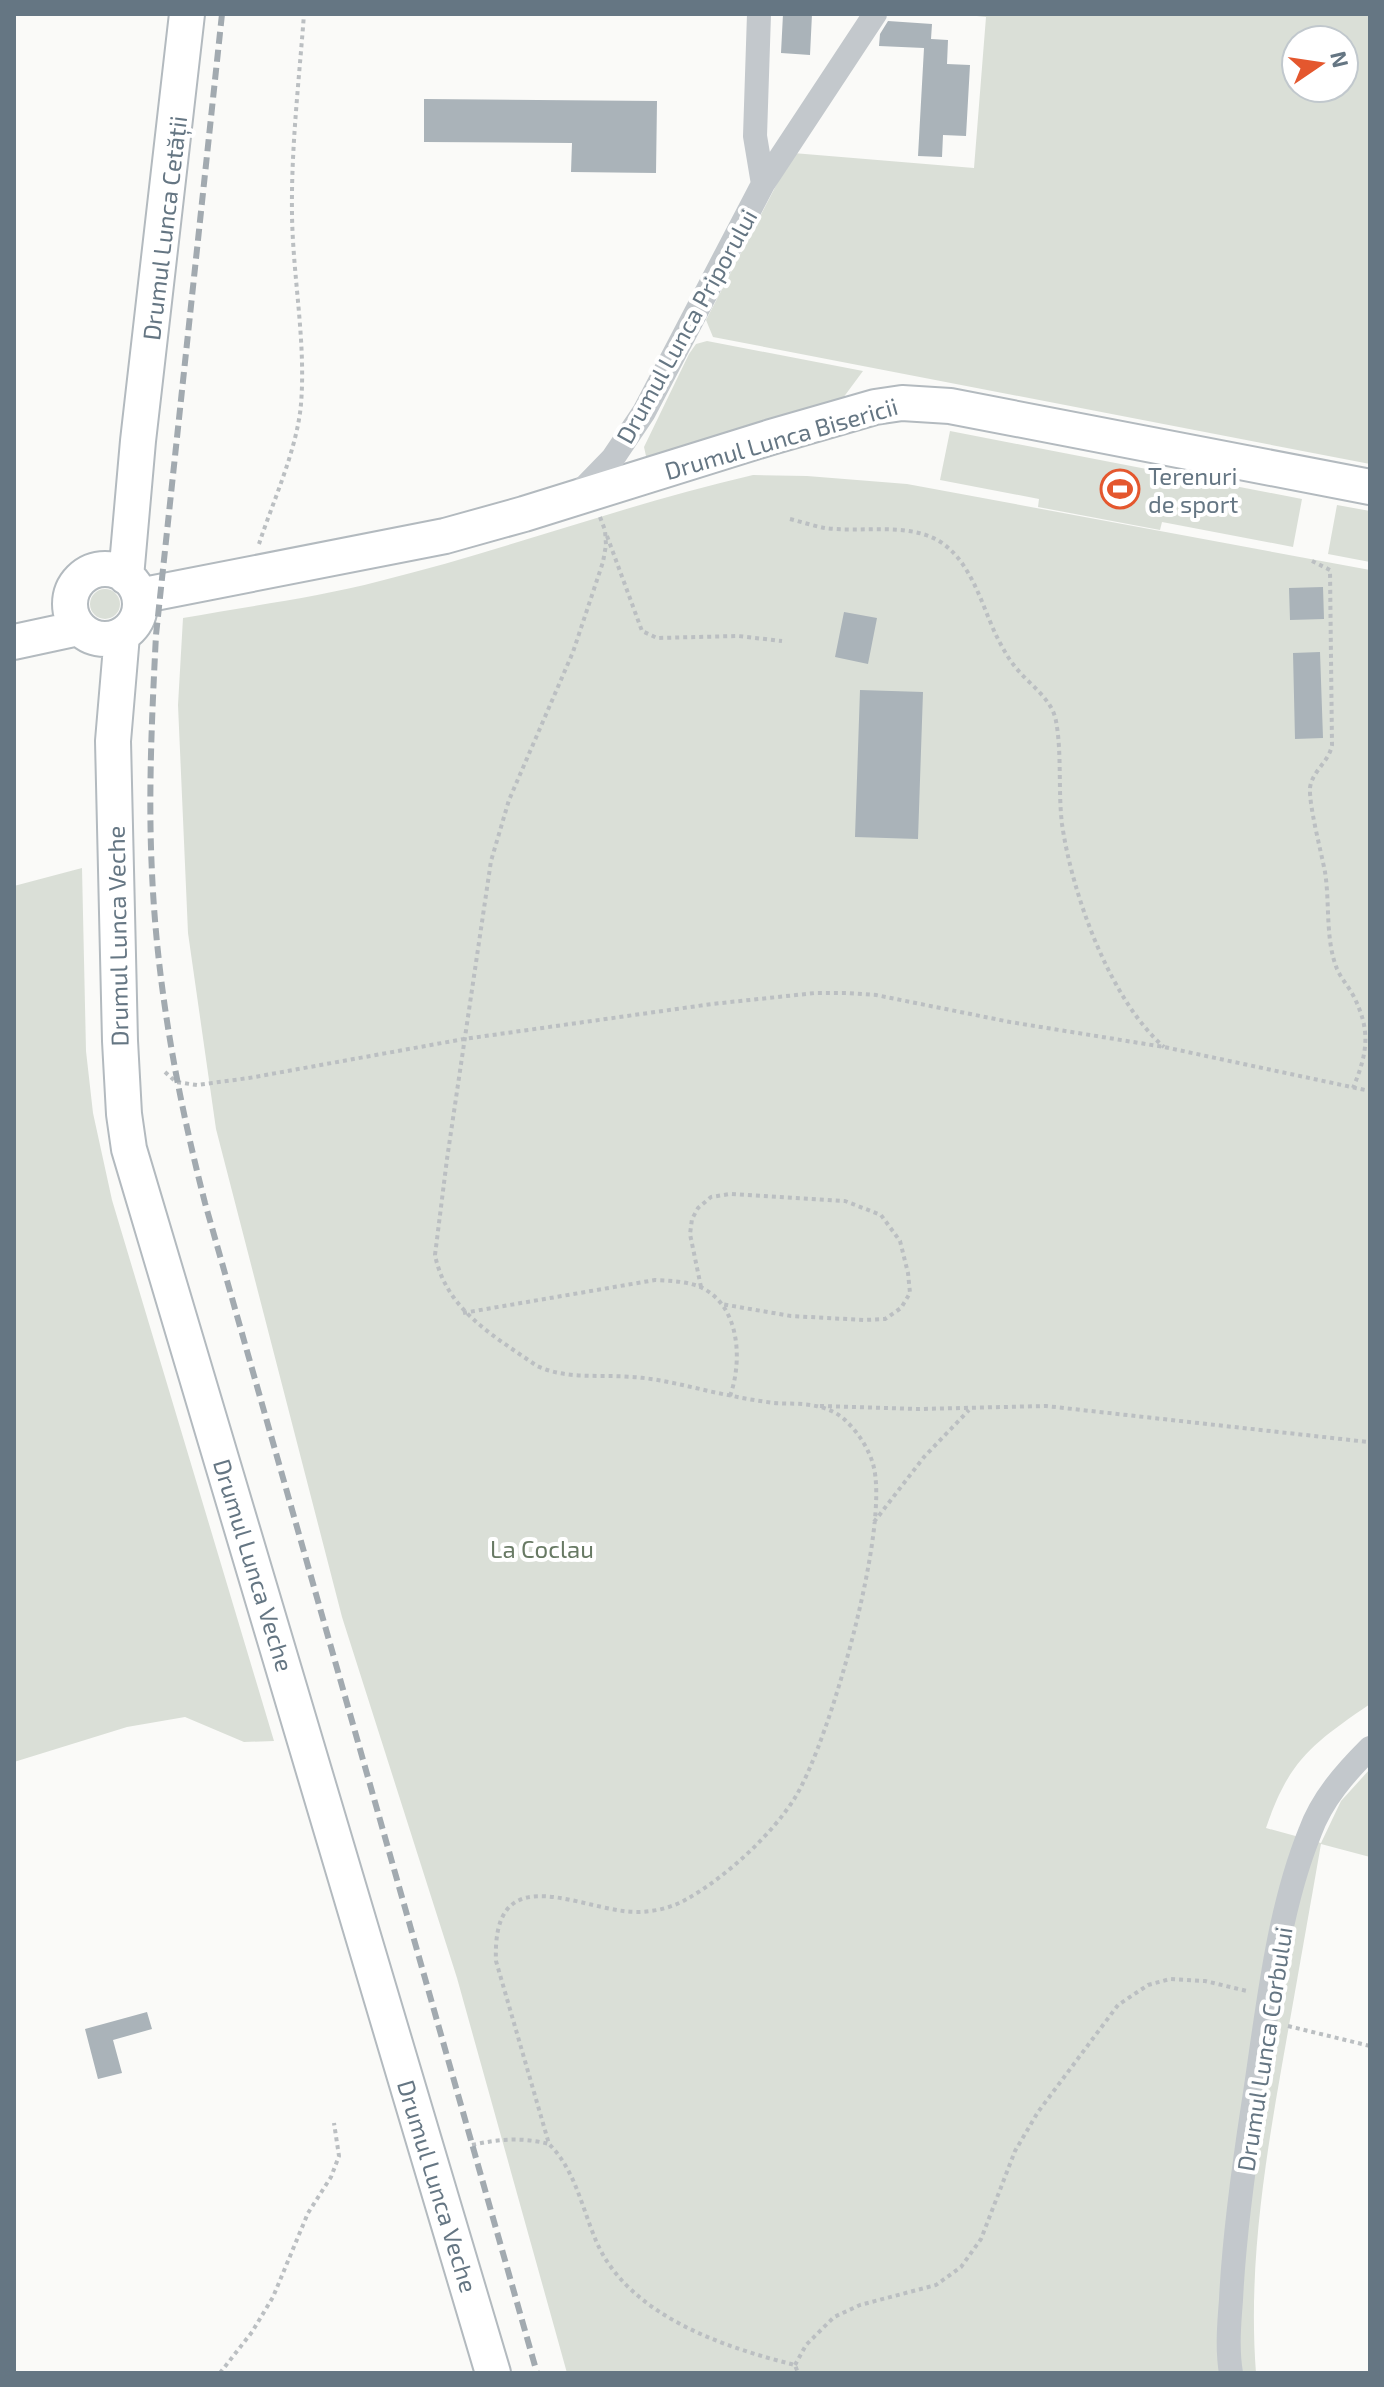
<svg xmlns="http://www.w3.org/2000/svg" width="1384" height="2387" font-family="'Exo 2',sans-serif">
<rect width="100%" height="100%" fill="#fafaf8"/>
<path fill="#dadfd7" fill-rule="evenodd" d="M 958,14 L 1370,14 L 1370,464 L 713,337 L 706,320 L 793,153 L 974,168 L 986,17 ZM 1296,40 L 1344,40 L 1344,88 L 1296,88 Z
M 707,341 L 863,371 L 843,398 L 655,458 L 646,456 L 644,447 L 689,354 L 696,344 Z
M 950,431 L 1302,499 L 1293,547 L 1162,522 L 1160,530 L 1038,507 L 1039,499 L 940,480 Z
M 753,475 L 807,476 L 907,484 L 1370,570 L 1370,1704 C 1312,1744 1289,1760 1266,1828 L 1321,1843 L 1341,1801 L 1370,1769 L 1370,1857 L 1321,1844 C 1308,1918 1295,1992 1282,2065 C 1264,2167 1248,2270 1256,2373 L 567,2373 L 457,1978 L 342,1617 L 216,1129 L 188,933 L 178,705 L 183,618 C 248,606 315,598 380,581 C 505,550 627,504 753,475 Z
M 1337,505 L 1370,511 L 1370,562 L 1328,554 Z
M90 604a15 15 0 1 1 30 0a15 15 0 1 1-30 0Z
M 82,868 L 86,1051 L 93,1113 L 112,1200 L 274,1741 L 244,1742 L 185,1717 L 127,1727 L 14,1762 L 14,886 Z"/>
<path fill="#aab3b9" d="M 783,14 L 812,14 L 810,55 L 781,53 Z
M 888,21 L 932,24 L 931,39 L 948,40 L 947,64 L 970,65 L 966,136 L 943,135 L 942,157 L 918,156 L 924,48 L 879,46 L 880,34 Z
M 424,99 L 657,101 L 656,173 L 571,172 L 572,143 L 424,142 Z
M 1323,587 L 1324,619 L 1290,620 L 1289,588 Z
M 844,612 L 877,618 L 868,664 L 835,657 Z
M 1320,652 L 1323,738 L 1295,739 L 1293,653 Z
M 860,690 L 923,692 L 918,839 L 855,837 Z
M 147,2012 L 152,2029 L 113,2040 L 122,2073 L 98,2079 L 85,2029 Z"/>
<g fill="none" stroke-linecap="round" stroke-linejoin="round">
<defs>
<path id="secondary" d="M70 604a35 35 0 1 1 70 0a35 35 0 1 1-70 0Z
M 126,577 L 138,441 L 187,14
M 139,596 L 445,536 L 524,514 L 771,437 L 875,407 L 902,403 L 950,406 L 1370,487
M 122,635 L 113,741 L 120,1041 L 124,1114 L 129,1149 L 493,2373
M 14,642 L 79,628"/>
</defs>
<use href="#secondary" stroke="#b3babf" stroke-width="38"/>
<path stroke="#bbbfc2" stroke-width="4" stroke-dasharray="4 4" stroke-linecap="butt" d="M 600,517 L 605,530 L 606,545 L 603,562 L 573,652 L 509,800 L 491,861 L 447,1159 L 435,1255 C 446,1310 494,1336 537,1366 C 568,1380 598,1374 632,1377 C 666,1379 699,1390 733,1396 C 746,1399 760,1401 774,1403 C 788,1404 803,1403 816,1406 C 826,1408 836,1412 844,1419 C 857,1431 868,1447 873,1464 C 891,1526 830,1739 796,1796 C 773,1834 726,1877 687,1899 C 668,1910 644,1914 623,1911 C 566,1903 492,1863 496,1961 L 549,2144 C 576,2171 582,2209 597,2243 C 630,2316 723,2347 795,2365 L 798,2373
M 790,519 C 802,522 814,526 825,528 C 861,533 907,522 939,541 C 970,560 981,602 995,633 C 1001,645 1008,659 1017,669 C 1031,686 1052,699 1056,721 C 1062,753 1058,792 1062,824 C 1072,894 1110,1000 1164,1047
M 607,536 L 642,631 L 657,638 L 738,636 L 782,641
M 259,544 C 273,501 297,450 301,404 C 306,342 293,278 292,215 C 291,148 299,81 304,14
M 1312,561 L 1330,570 L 1332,745 C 1329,762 1312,771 1310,788 C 1309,806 1321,851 1325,872 C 1330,903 1325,939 1337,969 C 1341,978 1348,986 1353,995 C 1371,1030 1368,1052 1353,1088
M 165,1072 L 176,1082 L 197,1085 L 249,1078 L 464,1039 L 712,1004 L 815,993 L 847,993 L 876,995 L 1010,1022 L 1164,1047 L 1370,1091
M 701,1287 L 690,1234 L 692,1219 L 698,1208 L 711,1197 L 730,1194 L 845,1201 L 881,1215 L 900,1241 L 908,1273 L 910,1293 L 901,1308 L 885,1319 L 864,1320 L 791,1316 L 721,1304
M 463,1313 L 655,1280 C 670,1281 684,1281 698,1286 C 740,1303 743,1360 730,1396
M 820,1406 L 919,1409 L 1046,1406 L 1368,1442
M 874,1522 L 924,1457 L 969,1410
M 1288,2026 L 1370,2046
M 472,2145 C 499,2139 522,2137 549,2144
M 795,2365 L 806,2345 L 834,2317 L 860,2305 L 936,2285 L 961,2267 L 981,2239 L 1015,2151 L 1038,2112 L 1118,2005 L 1148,1985 L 1170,1979 L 1205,1981 L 1247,1991
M 220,2373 L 252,2332 L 273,2297 L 308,2213 L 331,2177 L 339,2156 L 334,2123"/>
<path stroke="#c3c8cc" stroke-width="24" d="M 759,14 L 755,136 L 763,184
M 579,493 L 613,458 L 644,412 L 763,184 L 875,14
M 1231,2373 C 1227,2350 1229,2324 1231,2300 C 1234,2235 1243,2171 1253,2106 C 1267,2017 1276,1916 1310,1832 C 1322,1799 1345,1773 1370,1748"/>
<use href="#secondary" stroke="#fff" stroke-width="34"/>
<path stroke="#a2aab0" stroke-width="6" stroke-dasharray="12 6" stroke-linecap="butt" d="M 222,14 L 156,635 C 152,714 148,794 152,873 C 157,985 177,1094 205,1203 L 537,2373"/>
</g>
<defs>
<symbol id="stadium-ring" viewBox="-11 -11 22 22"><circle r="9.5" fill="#fff" stroke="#e4572e" stroke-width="1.5"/><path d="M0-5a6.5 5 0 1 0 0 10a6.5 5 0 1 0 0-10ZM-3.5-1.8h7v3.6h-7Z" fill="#e4572e"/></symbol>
</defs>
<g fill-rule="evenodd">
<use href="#stadium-ring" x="1098" y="467" width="44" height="44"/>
</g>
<g text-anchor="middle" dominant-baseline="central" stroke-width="8" stroke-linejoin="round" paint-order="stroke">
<g font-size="24" fill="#657683" stroke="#fff">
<text transform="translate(164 228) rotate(-83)">Drumul Lunca Cetății</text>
<text transform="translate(686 326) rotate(-61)">Drumul Lunca Priporului</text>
<text transform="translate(781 438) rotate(-16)">Drumul Lunca Bisericii</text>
<text transform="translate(117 936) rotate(-91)">Drumul Lunca Veche</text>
<text transform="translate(254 1565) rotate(73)">Drumul Lunca Veche</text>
<text transform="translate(1264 2049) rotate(-81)">Drumul Lunca Corbului</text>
<text transform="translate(438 2186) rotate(73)">Drumul Lunca Veche</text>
</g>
<g font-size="24" fill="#657683" stroke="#fff" text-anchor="start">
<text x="1148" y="475">Terenuri<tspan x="1148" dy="28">de sport</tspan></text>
</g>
<g font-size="24" fill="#687a64" stroke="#fff">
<text x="542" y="1548">La Coclau</text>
</g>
</g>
<rect width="1384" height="2387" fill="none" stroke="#657683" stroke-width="32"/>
<g transform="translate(1320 64) rotate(77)"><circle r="38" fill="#ffffff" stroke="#c1c8cd" stroke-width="2"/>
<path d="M0-6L14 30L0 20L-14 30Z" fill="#e4572e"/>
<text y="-12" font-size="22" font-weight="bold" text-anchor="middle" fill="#657683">N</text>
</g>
</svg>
